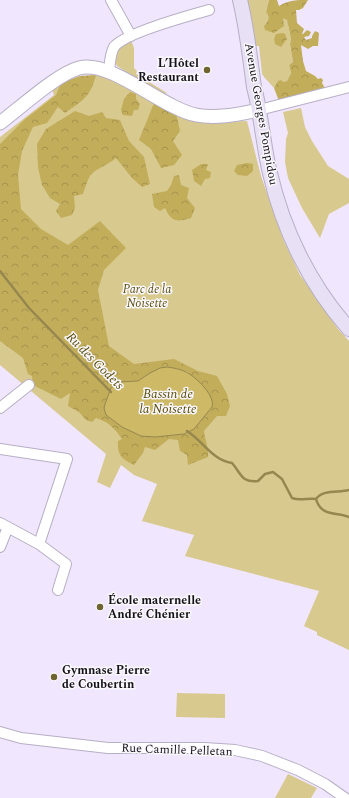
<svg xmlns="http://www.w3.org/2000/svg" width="349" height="798" font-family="Spectral,serif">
<defs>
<pattern id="forest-crowns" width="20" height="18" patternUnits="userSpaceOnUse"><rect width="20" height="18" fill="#c2ad5a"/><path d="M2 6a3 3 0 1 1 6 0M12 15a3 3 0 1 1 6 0" fill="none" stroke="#a6944e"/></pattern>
</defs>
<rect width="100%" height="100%" fill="#f0e7fe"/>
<path fill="#d8c98f" d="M 245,0 L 269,0 L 266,12 C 270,18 269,20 264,26 L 283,17 L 287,20 L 291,39 L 290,44 L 293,62 L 289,65 L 291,73 L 287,81 L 277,84 L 274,88 L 264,77 L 262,74 L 259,46 L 256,46 L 253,41 Z
M 131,40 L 134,48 L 134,68 L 137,71 L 136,74 L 167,93 L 163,95 L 117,66 C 111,53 120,46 131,40 Z
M 96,75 L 114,80 L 189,120 L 209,123 L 247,121 L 261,176 L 283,239 L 300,275 L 338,329 L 349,341 L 349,650 L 317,635 L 317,632 L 304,626 L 319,591 L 185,556 L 194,535 L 142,521 L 157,484 L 134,475 L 121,465 L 110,488 L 97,482 L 106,454 L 0,365 L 0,137 L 54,95 L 52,90 C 67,79 77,76 96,75 Z
M 301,108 L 305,127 L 312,141 L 328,166 L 349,179 L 349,203 L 329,214 L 320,238 L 302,208 L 288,178 L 285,162 L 286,139 L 288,133 L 283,112 Z
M 177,693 L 225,694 L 225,718 L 176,717 Z
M 288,774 L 317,788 L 311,798 L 275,798 Z"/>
<path fill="url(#forest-crowns)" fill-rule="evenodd" d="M 269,0 L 277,0 L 279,6 C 289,0 297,0 308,0 L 303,8 L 299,10 L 296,10 L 297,23 L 304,29 L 302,34 L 303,34 L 307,30 L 311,32 L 309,36 L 304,37 L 306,40 L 312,38 L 312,36 L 315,31 L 319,33 L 318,46 L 313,46 L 308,49 L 301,45 L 303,61 L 306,71 L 315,76 L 318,79 L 321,78 L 323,80 L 322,83 L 325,88 L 302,97 L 295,95 L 284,101 L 279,101 L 274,88 L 278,81 L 281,80 L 283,82 L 287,81 L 291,73 L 289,65 L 293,62 L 290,44 L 291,39 L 287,20 L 283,18 L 284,26 L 274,33 L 265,30 L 264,26 C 269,20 270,18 266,12 Z
M 283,33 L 285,34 L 287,39 L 281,47 L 275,44 L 274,39 L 276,34 Z
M 96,75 C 90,98 83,100 65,113 L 58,107 L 47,123 L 33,127 L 22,151 L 18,175 L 21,209 L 41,229 L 68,245 L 100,221 L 126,248 L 104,270 L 98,290 L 109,346 L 134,364 L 174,359 L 198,371 L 217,376 L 227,394 L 230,406 L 226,416 L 217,416 L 204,431 C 205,440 209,448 208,457 L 188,465 L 187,455 L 180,451 L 178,440 L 169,439 L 155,450 L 145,447 L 143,453 L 134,465 C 122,459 117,456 118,441 L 122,439 C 116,430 108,421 96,418 L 92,422 L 86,420 L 79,412 L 68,406 L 70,393 L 61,399 L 33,385 L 32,376 L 28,374 L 23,358 L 0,341 L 0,144 L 24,120 L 56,95 L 61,83 L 80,76 ZM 167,367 L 178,369 L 188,372 L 212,407 L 194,429 L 184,434 L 141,436 L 122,427 L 106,415 L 105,404 L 111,388 L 115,385 L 127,381 L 138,381 L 150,373 Z
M 130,92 L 136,94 L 136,99 L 140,104 L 138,110 L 134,110 L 132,116 L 123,115 L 121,110 L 124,99 Z
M 154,103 L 176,113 L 180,131 L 173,141 L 182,155 L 174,165 L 161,168 L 151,149 L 139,140 Z
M 75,111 L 89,116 L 102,112 L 106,118 L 120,120 L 129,141 L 144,157 L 150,184 L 142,187 L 132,178 L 116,158 C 108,165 96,168 90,176 C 87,181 85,188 83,194 L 74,196 L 75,208 L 72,215 L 61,218 L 56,211 L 60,204 L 50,198 L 42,185 L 38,167 L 37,144 L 46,129 Z
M 247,163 L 253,164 L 253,171 L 247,176 L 238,175 L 234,171 L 237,165 Z
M 201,164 L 208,164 L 206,170 L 211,172 L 210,178 L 205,179 L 201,186 L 194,181 L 192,170 Z
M 179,175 L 181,185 L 189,188 L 187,198 L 195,208 L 191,218 C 176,223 171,221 165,208 L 160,211 L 154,207 L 152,194 L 167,191 L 171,185 L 174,176 Z"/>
<path fill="#ceb966" stroke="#96874f" d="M 167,367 C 174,368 180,369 186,372 C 195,376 216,396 212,407 L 194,429 L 184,434 L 155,437 L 141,436 L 122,427 L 106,415 L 104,408 L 105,404 L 111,388 L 115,385 L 120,382 L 138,381 L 150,373 L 160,368 Z"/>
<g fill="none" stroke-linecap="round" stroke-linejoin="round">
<path stroke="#96874f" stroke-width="2.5" d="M 0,271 L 29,308 L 111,392
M 187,431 C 203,441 212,460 232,463 C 241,473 241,483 258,481 L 265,474 L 273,472 L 282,479 L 292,498 C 299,501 308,498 316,499 C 321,517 337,512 349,517
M 316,499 C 323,489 339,493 349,490"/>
<defs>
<path id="minor" d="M 111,0 L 131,36
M 109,71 C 110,63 110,54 114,47 C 124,33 191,15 209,10
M 259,110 L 349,87
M 0,408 L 29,385
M 0,449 L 67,459 L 39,544 L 0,523
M 39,544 L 66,564 L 58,590
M 0,547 L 8,527
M 0,732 L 21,738 L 108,748 L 204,748 L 235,750 L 262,756 L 298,770 L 325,784 L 345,798"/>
<path id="tertiary" d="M 0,123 C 20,108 57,74 79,68 C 110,59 162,108 196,115 C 217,119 239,114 259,110"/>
<path id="secondary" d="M 240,0 C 247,29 250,58 254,87 C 256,95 258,103 259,111 C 263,132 265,153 270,173 C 283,230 310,285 349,329"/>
</defs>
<use href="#minor" stroke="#b7afc5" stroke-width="12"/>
<use href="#tertiary" stroke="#b7afc5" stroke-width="15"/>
<use href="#secondary" stroke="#b7afc5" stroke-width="16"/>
<use href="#minor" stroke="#fff" stroke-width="10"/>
<use href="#tertiary" stroke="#fff" stroke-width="13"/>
<use href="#secondary" stroke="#e8e0f4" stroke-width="14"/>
</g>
<g fill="#6f6330" stroke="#faf8fd" stroke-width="1.5">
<circle cx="207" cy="70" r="4"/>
<circle cx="100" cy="607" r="4"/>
<circle cx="54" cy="677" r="4"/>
</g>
<g text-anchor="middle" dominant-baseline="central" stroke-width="3" stroke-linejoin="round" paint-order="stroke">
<g font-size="12" font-weight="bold" fill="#151219" stroke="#faf8fd" text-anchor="start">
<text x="199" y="63" text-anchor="end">L’Hôtel<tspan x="199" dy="14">Restaurant</tspan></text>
<text x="108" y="600">École maternelle<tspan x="108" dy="14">André Chénier</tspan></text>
<text x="62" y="670">Gymnase Pierre<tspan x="62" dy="14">de Coubertin</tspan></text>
</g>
<g font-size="12" fill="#151219" stroke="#faf8fd">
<text transform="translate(261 114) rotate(80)">Avenue Georges Pompidou</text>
<text transform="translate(177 750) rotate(2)">Rue Camille Pelletan</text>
</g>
<g font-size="12" font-style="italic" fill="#5d4f0e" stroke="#faf8fd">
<text x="147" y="289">Parc de la<tspan x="147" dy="14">Noisette</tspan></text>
</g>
<g font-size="13" font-style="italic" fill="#5b4c09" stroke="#faf8fd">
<text transform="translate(95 361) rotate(45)">Ru des Godets</text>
<text x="168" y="394">Bassin de<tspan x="168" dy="15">la Noisette</tspan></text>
</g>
</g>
</svg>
